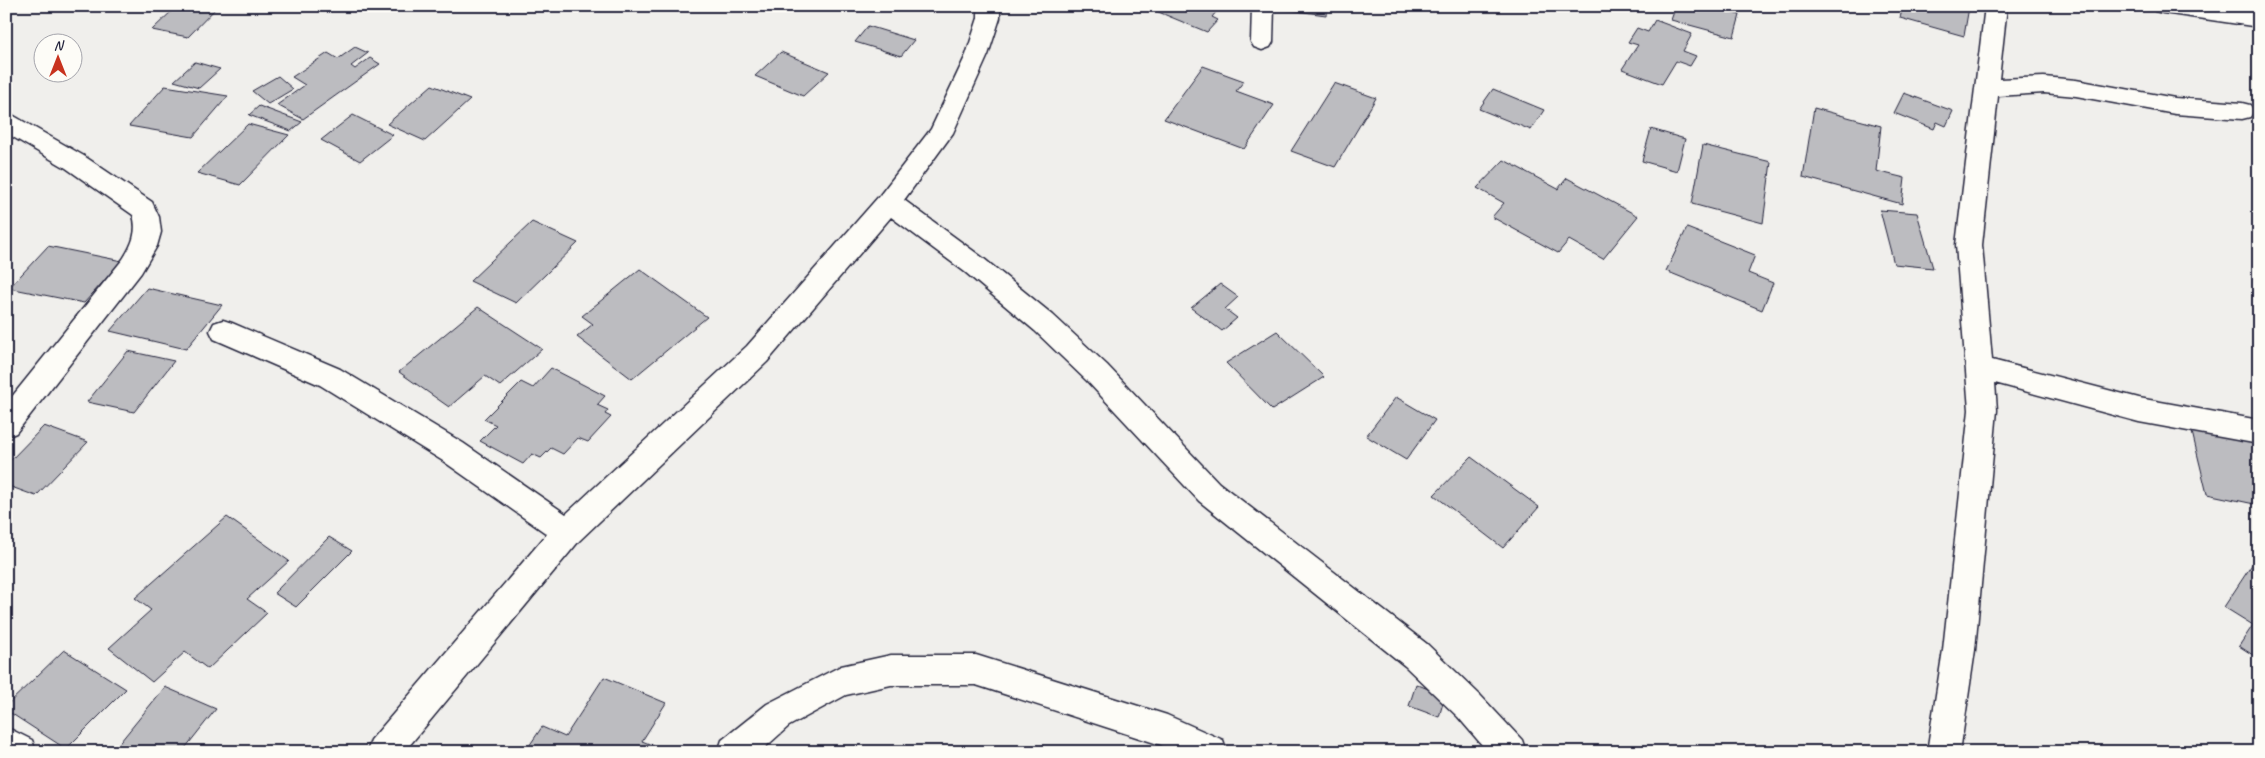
<svg xmlns="http://www.w3.org/2000/svg" width="2265" height="758" font-family="Caveat,sans-serif">
<rect width="100%" height="100%" fill="#f0efec"/>
<filter id="ink" filterUnits="userSpaceOnUse"><feTurbulence type="fractalNoise" baseFrequency=".02" numOctaves="2"/><feDisplacementMap in="SourceGraphic" scale="10" xChannelSelector="R" yChannelSelector="G"/><feConvolveMatrix kernelMatrix="1 2 1 2 8 2 1 2 1" color-interpolation-filters="sRGB"/></filter>
<g filter="url(#ink)">
<path fill="#bcbcc0" stroke="#22223b" d="M 177,6 L 218,6 L 188,37 L 152,30 Z
M 1144,6 L 1221,6 L 1212,17 L 1218,20 L 1207,32 Z
M 1281,6 L 1327,6 L 1326,15 L 1281,9 Z
M 1676,6 L 1707,6 L 1740,15 L 1734,37 L 1671,20 Z
M 1903,6 L 1969,7 L 1964,36 L 1900,18 Z
M 1655,20 L 1692,34 L 1683,51 L 1696,56 L 1690,66 L 1676,61 L 1662,84 L 1622,69 L 1638,45 L 1628,42 L 1637,28 L 1648,32 Z
M 868,26 L 914,40 L 901,56 L 855,42 Z
M 355,47 L 368,53 L 351,66 L 355,69 L 370,58 L 380,64 L 303,119 L 277,105 L 305,85 L 292,77 L 328,53 L 338,59 Z
M 781,52 L 829,72 L 803,96 L 755,76 Z
M 195,62 L 220,69 L 199,88 L 174,81 Z
M 1203,66 L 1244,81 L 1236,91 L 1274,105 L 1244,149 L 1164,119 Z
M 278,76 L 293,89 L 268,104 L 252,91 Z
M 1334,83 L 1376,98 L 1335,167 L 1291,151 Z
M 432,85 L 470,100 L 425,141 L 387,124 Z
M 165,86 L 228,96 L 193,137 L 129,126 Z
M 1493,89 L 1544,110 L 1531,130 L 1479,109 Z
M 1904,93 L 1953,111 L 1946,126 L 1937,122 L 1934,129 L 1894,113 Z
M 259,106 L 302,122 L 291,131 L 249,115 Z
M 1814,108 L 1881,126 L 1876,171 L 1905,178 L 1902,204 L 1803,177 Z
M 353,115 L 393,135 L 360,161 L 321,140 Z
M 248,124 L 289,135 L 240,185 L 197,173 Z
M 1651,129 L 1685,139 L 1677,171 L 1642,161 Z
M 1703,145 L 1771,162 L 1763,223 L 1692,204 Z
M 1504,160 L 1558,189 L 1567,178 L 1638,216 L 1603,259 L 1569,240 L 1558,253 L 1492,217 L 1504,203 L 1477,188 Z
M 1880,210 L 1917,213 L 1933,268 L 1894,264 Z
M 532,222 L 578,243 L 516,303 L 470,281 Z
M 1687,228 L 1755,255 L 1748,273 L 1773,283 L 1762,310 L 1666,271 Z
M 48,246 L 122,261 L 84,303 L 9,288 Z
M 640,269 L 707,317 L 632,379 L 577,337 L 593,324 L 582,316 Z
M 1220,284 L 1238,297 L 1225,309 L 1237,318 L 1222,331 L 1191,308 Z
M 147,288 L 222,305 L 186,349 L 110,331 Z
M 478,307 L 542,349 L 500,386 L 485,376 L 449,407 L 399,372 Z
M 1277,331 L 1324,377 L 1272,410 L 1226,363 Z
M 128,351 L 174,361 L 134,412 L 87,402 Z
M 551,368 L 605,396 L 597,405 L 608,410 L 605,414 L 611,417 L 588,442 L 578,438 L 563,454 L 551,448 L 541,458 L 532,454 L 523,464 L 480,441 L 496,425 L 484,419 L 521,382 L 533,388 Z
M 1396,397 L 1435,420 L 1406,460 L 1366,436 Z
M 44,426 L 88,442 L 36,496 L 6,485 L 6,465 Z
M 2191,428 L 2254,441 L 2259,459 L 2259,505 L 2207,494 Z
M 1471,457 L 1539,507 L 1503,548 L 1434,495 Z
M 227,517 L 289,561 L 247,599 L 267,613 L 208,669 L 185,652 L 152,682 L 109,648 L 151,610 L 135,598 Z
M 329,537 L 352,551 L 296,607 L 274,593 Z
M 2257,557 L 2259,558 L 2259,659 L 2239,646 L 2253,625 L 2224,607 Z
M 64,650 L 126,689 L 66,749 L 6,710 L 6,706 Z
M 604,677 L 666,703 L 642,741 L 657,747 L 654,752 L 525,752 L 542,727 L 565,737 Z
M 1416,684 L 1445,696 L 1439,717 L 1409,706 Z
M 165,687 L 216,709 L 182,752 L 112,752 Z"/>
<g fill="none" stroke-linecap="round" stroke-linejoin="round">
<defs>
<path id="minor" d="M 978,6 L 1000,6 L 1000,18 L 988,55 L 953,133 L 904,200 L 983,258 L 1053,315 L 1107,365 L 1219,483 L 1427,644 L 1480,695 L 1522,740 L 1526,752 L 1488,752 L 1458,717 L 1405,666 L 1199,501 L 1087,381 L 1035,331 L 965,272 L 891,217 L 767,362 L 579,541 L 404,752 L 367,752 L 371,740 L 547,534 L 443,461 L 320,385 L 214,339 L 210,331 L 214,323 L 223,320 L 232,323 L 340,369 L 463,443 L 566,514 L 747,346 L 880,195 L 931,129 L 966,55 L 978,18 Z
M 1252,6 L 1274,6 L 1273,42 L 1270,47 L 1262,50 L 1254,47 L 1251,42 Z
M 1985,6 L 2007,6 L 1999,79 L 2044,77 L 2076,80 L 2175,98 L 2242,103 L 2250,105 L 2254,111 L 2250,117 L 2242,119 L 2175,114 L 2076,96 L 2044,93 L 1998,96 L 1982,245 L 1992,360 L 2139,398 L 2259,420 L 2259,444 L 2139,422 L 1995,383 L 1997,410 L 1975,650 L 1960,752 L 1927,752 L 1943,650 L 1969,410 L 1956,245 Z
M 2152,6 L 2215,6 L 2259,13 L 2259,27 L 2163,13 L 2155,11 Z
M 6,114 L 14,116 L 84,156 L 152,202 L 159,217 L 161,232 L 157,246 L 141,273 L 16,433 L 6,437 L 6,404 L 123,259 C 132,245 138,232 133,215 L 66,168 L 6,133 Z
M 891,655 L 976,655 L 1167,715 L 1223,740 L 1227,752 L 1175,752 L 1161,745 L 976,685 L 891,685 L 846,695 L 789,726 L 760,752 L 718,752 L 722,740 L 767,704 L 841,666 Z
M 6,727 L 32,740 L 36,752 L 6,752 Z"/>
</defs>
<use href="#minor" stroke="#22223b" stroke-width="3"/>
<use href="#minor" fill="#fdfcf7" fill-rule="evenodd"/>
</g>
</g>
<rect width="2265" height="758" fill="none" stroke="#fdfcf7" stroke-width="25"/>
<rect x="12" y="12" width="2240" height="733" fill="none" stroke="#22223b" stroke-width="2" filter="url(#ink)"/>
<g transform="translate(58 58)"><circle r="24" fill="#fdfcf7" stroke="#a5a5ac"/>
<path d="M0-4L9 19L0 12L-9 19Z" fill="#c8321e"/>
<text y="-8" font-size="14" font-weight="bold" text-anchor="middle" fill="#22223b">N</text>
</g>
</svg>
